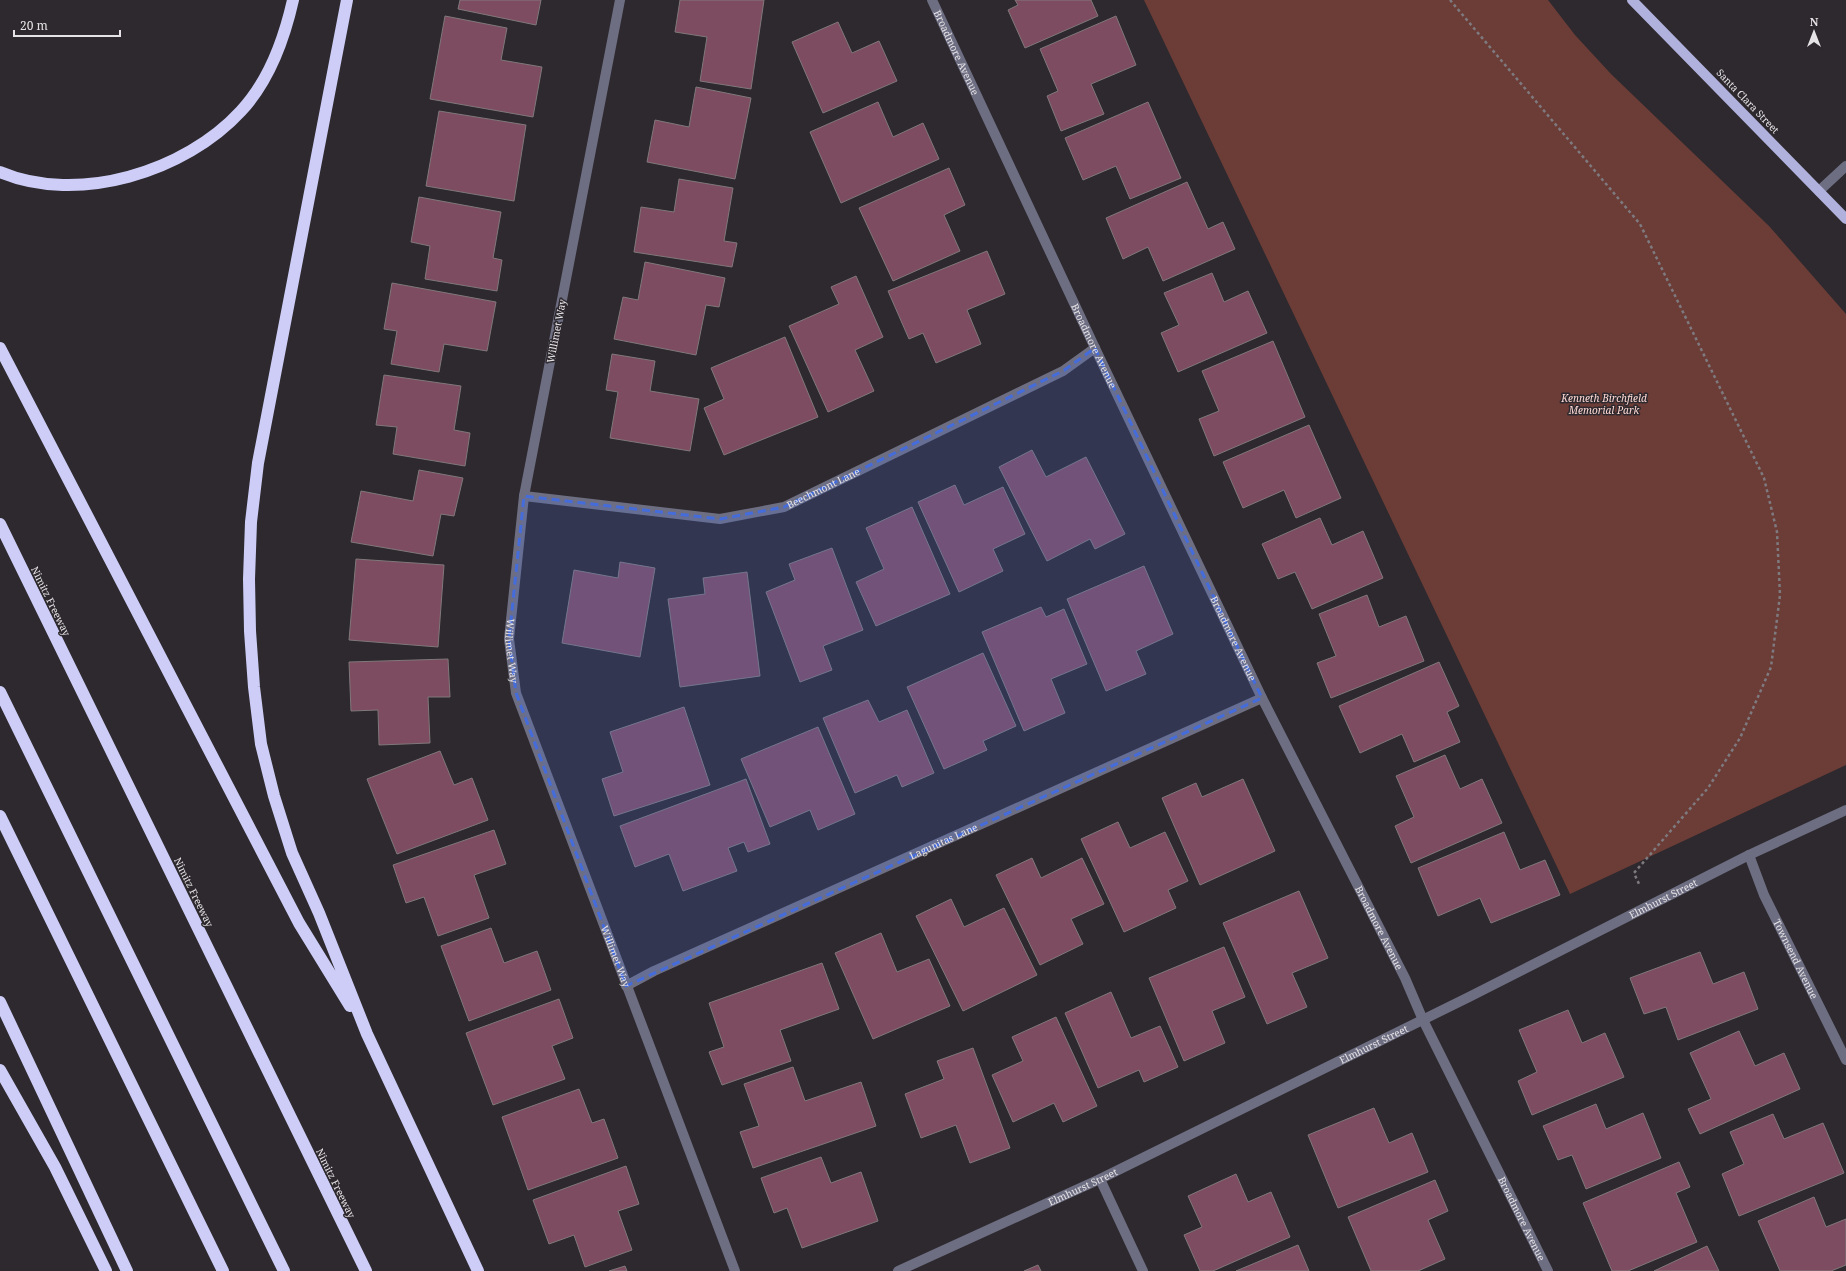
<svg xmlns="http://www.w3.org/2000/svg" width="1846" height="1271" font-family="'Noto Serif',serif">
<rect width="100%" height="100%" fill="#2d292e"/>
<path fill="#6c3d37" d="M 1144,0 L 1548,0 L 1575,35 L 1611,74 L 1769,226 L 1846,314 L 1846,765 L 1570,894 Z"/>
<path fill="#7e4c61" stroke="#80787a" d="M 460,0 L 541,0 L 536,25 L 458,9 Z
M 680,0 L 764,0 L 751,89 L 700,81 L 707,37 L 675,32 Z
M 1015,0 L 1091,0 L 1098,16 L 1025,48 L 1008,10 L 1018,5 Z
M 445,16 L 507,28 L 501,60 L 542,67 L 533,117 L 430,99 Z
M 1116,16 L 1136,65 L 1091,84 L 1104,114 L 1061,131 L 1047,96 L 1058,91 L 1040,49 Z
M 838,22 L 852,53 L 879,41 L 897,81 L 823,113 L 792,42 Z
M 696,87 L 751,98 L 735,179 L 647,162 L 655,120 L 689,127 Z
M 878,102 L 893,137 L 923,123 L 939,159 L 841,203 L 810,132 Z
M 1148,102 L 1181,178 L 1130,199 L 1116,166 L 1083,180 L 1065,138 Z
M 439,111 L 526,125 L 514,201 L 426,186 Z
M 949,168 L 965,205 L 944,215 L 960,251 L 893,281 L 859,208 Z
M 679,179 L 733,188 L 724,241 L 737,243 L 732,267 L 634,252 L 641,207 L 674,212 Z
M 1187,182 L 1208,229 L 1223,222 L 1235,249 L 1163,281 L 1148,247 L 1123,259 L 1106,218 Z
M 419,197 L 501,212 L 493,258 L 502,260 L 497,291 L 425,279 L 430,246 L 411,242 Z
M 987,251 L 1005,294 L 967,310 L 981,344 L 936,363 L 923,333 L 909,339 L 888,291 Z
M 645,262 L 725,278 L 719,307 L 706,305 L 696,355 L 614,339 L 623,297 L 638,300 Z
M 1212,273 L 1224,302 L 1248,291 L 1267,333 L 1178,372 L 1161,333 L 1179,325 L 1164,293 Z
M 856,276 L 883,337 L 855,350 L 874,391 L 828,412 L 789,326 L 839,304 L 831,287 Z
M 392,283 L 496,302 L 487,351 L 444,344 L 439,372 L 391,364 L 397,331 L 384,329 Z
M 785,337 L 818,417 L 724,455 L 704,408 L 724,399 L 711,368 Z
M 1273,341 L 1305,417 L 1214,456 L 1199,419 L 1219,411 L 1202,371 Z
M 612,354 L 655,361 L 650,391 L 699,399 L 690,451 L 610,438 L 618,392 L 606,390 Z
M 384,375 L 461,386 L 454,430 L 470,433 L 465,466 L 393,454 L 397,427 L 376,425 Z
M 1309,425 L 1341,498 L 1296,518 L 1284,490 L 1243,508 L 1223,462 Z
M 1032,450 L 1046,477 L 1086,457 L 1125,534 L 1095,549 L 1090,539 L 1047,561 L 999,467 Z
M 419,470 L 463,478 L 454,516 L 441,514 L 433,556 L 351,542 L 361,491 L 413,501 Z
M 955,485 L 964,505 L 1003,487 L 1025,534 L 993,549 L 1003,571 L 959,592 L 918,502 Z
M 912,507 L 950,594 L 876,626 L 856,582 L 884,569 L 866,528 Z
M 1320,518 L 1332,545 L 1363,531 L 1383,578 L 1312,609 L 1295,572 L 1278,579 L 1262,544 Z
M 832,548 L 863,630 L 823,646 L 832,670 L 800,682 L 766,592 L 795,580 L 789,564 Z
M 356,559 L 444,565 L 438,647 L 349,640 Z
M 620,562 L 655,568 L 640,657 L 562,643 L 574,570 L 618,578 Z
M 1144,566 L 1173,634 L 1136,651 L 1146,674 L 1106,691 L 1067,599 Z
M 747,572 L 760,676 L 680,687 L 668,599 L 705,594 L 703,578 Z
M 1367,595 L 1379,627 L 1406,616 L 1424,661 L 1331,698 L 1317,663 L 1336,656 L 1319,614 Z
M 1041,607 L 1046,617 L 1064,609 L 1087,664 L 1051,679 L 1065,713 L 1024,731 L 982,632 Z
M 983,653 L 1016,726 L 983,741 L 987,750 L 944,769 L 907,687 Z
M 448,659 L 450,697 L 428,697 L 430,743 L 379,745 L 378,710 L 351,711 L 349,662 Z
M 1439,662 L 1459,706 L 1447,712 L 1460,742 L 1414,762 L 1402,734 L 1360,753 L 1339,706 Z
M 868,700 L 879,722 L 907,710 L 934,773 L 902,787 L 897,775 L 855,793 L 823,718 Z
M 684,707 L 710,785 L 614,816 L 602,779 L 623,772 L 610,732 Z
M 818,727 L 855,814 L 818,830 L 810,810 L 770,827 L 741,759 Z
M 440,751 L 454,785 L 472,778 L 488,820 L 397,854 L 367,779 Z
M 1445,755 L 1460,789 L 1482,779 L 1502,823 L 1411,863 L 1395,826 L 1414,817 L 1396,776 Z
M 746,779 L 770,844 L 748,852 L 744,842 L 728,848 L 737,871 L 683,891 L 669,854 L 635,867 L 620,826 Z
M 1243,779 L 1275,851 L 1200,885 L 1162,798 L 1196,783 L 1202,797 Z
M 1118,822 L 1130,848 L 1165,832 L 1188,881 L 1168,890 L 1176,908 L 1124,932 L 1081,839 Z
M 494,830 L 506,864 L 474,875 L 489,918 L 438,936 L 424,897 L 406,903 L 393,865 Z
M 1504,832 L 1520,870 L 1545,860 L 1560,895 L 1491,923 L 1480,898 L 1438,916 L 1418,868 Z
M 1032,858 L 1041,878 L 1082,858 L 1104,904 L 1071,919 L 1083,944 L 1040,965 L 996,875 Z
M 1299,891 L 1328,958 L 1292,973 L 1307,1007 L 1267,1024 L 1223,923 Z
M 951,899 L 964,927 L 1004,908 L 1037,975 L 963,1011 L 916,916 Z
M 491,928 L 504,963 L 537,951 L 551,990 L 469,1021 L 441,946 Z
M 881,933 L 897,972 L 929,959 L 950,1006 L 873,1039 L 835,953 Z
M 1224,947 L 1245,997 L 1212,1011 L 1225,1043 L 1184,1061 L 1149,978 Z
M 1700,952 L 1713,984 L 1744,972 L 1758,1009 L 1678,1040 L 1666,1007 L 1644,1014 L 1630,978 Z
M 822,963 L 839,1009 L 780,1030 L 791,1061 L 722,1085 L 709,1052 L 724,1047 L 709,1003 Z
M 1111,992 L 1131,1038 L 1160,1026 L 1178,1067 L 1144,1082 L 1139,1070 L 1098,1088 L 1065,1013 Z
M 559,999 L 573,1038 L 552,1046 L 565,1079 L 493,1105 L 466,1033 Z
M 1568,1010 L 1582,1043 L 1605,1033 L 1624,1077 L 1532,1115 L 1518,1081 L 1537,1072 L 1519,1030 Z
M 1056,1017 L 1097,1106 L 1063,1122 L 1054,1103 L 1013,1122 L 992,1075 L 1023,1061 L 1012,1037 Z
M 1739,1031 L 1755,1066 L 1784,1053 L 1800,1089 L 1700,1134 L 1688,1109 L 1711,1099 L 1690,1053 Z
M 973,1048 L 1010,1148 L 970,1163 L 956,1125 L 921,1138 L 905,1094 L 944,1079 L 937,1061 Z
M 793,1067 L 805,1101 L 861,1082 L 876,1126 L 753,1168 L 740,1132 L 759,1126 L 744,1084 Z
M 579,1089 L 592,1123 L 604,1119 L 618,1158 L 528,1190 L 502,1117 Z
M 1596,1104 L 1606,1129 L 1643,1113 L 1661,1158 L 1586,1189 L 1572,1155 L 1558,1160 L 1543,1126 Z
M 1374,1108 L 1389,1143 L 1412,1133 L 1428,1172 L 1338,1208 L 1308,1135 Z
M 1773,1114 L 1784,1139 L 1823,1123 L 1844,1173 L 1739,1216 L 1722,1174 L 1744,1164 L 1730,1132 Z
M 821,1157 L 831,1183 L 861,1172 L 878,1221 L 802,1248 L 787,1208 L 774,1213 L 761,1178 Z
M 1679,1162 L 1690,1187 L 1676,1193 L 1697,1242 L 1628,1271 L 1612,1271 L 1583,1203 Z
M 626,1166 L 639,1204 L 618,1211 L 632,1250 L 585,1267 L 574,1235 L 549,1244 L 533,1200 Z
M 1236,1174 L 1248,1202 L 1271,1192 L 1290,1237 L 1213,1271 L 1200,1271 L 1184,1235 L 1202,1227 L 1188,1196 Z
M 1435,1180 L 1448,1211 L 1428,1220 L 1445,1259 L 1418,1271 L 1371,1271 L 1348,1217 Z
M 1814,1197 L 1826,1227 L 1846,1219 L 1846,1265 L 1831,1271 L 1780,1271 L 1758,1221 Z
M 1298,1245 L 1309,1271 L 1236,1271 Z
M 1707,1246 L 1719,1271 L 1654,1271 Z
M 1038,1265 L 1041,1271 L 1024,1271 Z
M 625,1266 L 627,1271 L 609,1271 Z"/>
<g fill="none" stroke-linecap="round" stroke-linejoin="round">
<path stroke="#7e7a7f" stroke-width="2.5" stroke-dasharray="3 3" stroke-linecap="butt" d="M 1450,0 L 1640,224 L 1764,478 L 1777,532 L 1780,595 L 1771,667 L 1740,738 L 1708,788 L 1634,873 L 1639,884"/>
<g stroke="#6e6e83" stroke-width="10">
<path id="s1" d="M 620,0 L 524,496 L 509,639 L 516,693 L 735,1271"/>
<path id="s2" d="M 932,0 L 1095,348 L 1262,698 L 1405,978 L 1423,1020 L 1548,1271"/>
<path d="M 1819,191 L 1846,166"/>
<path id="s3" d="M 524,496 L 720,519 L 784,507 L 1063,371 L 1095,348"/>
<path id="s4" d="M 1749,855 L 1764,895 L 1846,1060"/>
<path id="s5" d="M 626,986 L 654,971 L 1262,698"/>
<path d="M 1100,1179 L 1143,1271"/>
<path id="s6" d="M 898,1271 L 1100,1179 L 1469,997 L 1749,855 L 1846,810"/>
</g>
<path stroke="#b1b1dd" stroke-width="10" d="M 1632,0 L 1846,219"/>
<path stroke="#cdcdf7" stroke-width="12" d="M 347,0 L 258,463 L 251,522 L 249,579 L 250,631 L 254,687 L 261,744 L 274,796 L 292,853 L 319,913 L 367,1034 L 478,1271
M 0,172 C 78,205 185,172 241,111 C 269,81 284,40 293,0
M 0,348 L 299,923 L 350,1006
M 0,524 L 366,1271
M 0,692 L 284,1271
M 0,816 L 223,1271
M 0,1002 L 127,1271
M 0,1070 L 55,1167 L 106,1271"/>
</g>
<path fill="#456cdb" fill-opacity="0.2" stroke="#456cdb" stroke-width="3" stroke-dasharray="8 5" stroke-linejoin="round" d="M 1095,348 L 1262,698 L 626,986 L 516,693 L 509,639 L 524,496 L 720,519 L 784,507 L 1063,371 Z"/>
<g text-anchor="middle" dominant-baseline="central" stroke-width="3" stroke-linejoin="round" paint-order="stroke">
<g font-size="10" fill="#e6e3e6" stroke="#2d292e">
<text stroke="none"><textPath href="#s2" startOffset="58">Broadmore Avenue</textPath></text>
<text transform="translate(1748 101) rotate(46)">Santa Clara Street</text>
<text transform="translate(556 331) rotate(-79)">Willimet Way</text>
<text stroke="none"><textPath href="#s2" startOffset="382">Broadmore Avenue</textPath></text>
<text stroke="none"><textPath href="#s3" startOffset="306">Beechmont Lane</textPath></text>
<text transform="translate(51 601) rotate(64)">Nimitz Freeway</text>
<text stroke="none"><textPath href="#s2" startOffset="706">Broadmore Avenue</textPath></text>
<text stroke="none"><textPath href="#s1" startOffset="661">Willimet Way</textPath></text>
<text stroke="none"><textPath href="#s5" startOffset="349">Lagunitas Lane</textPath></text>
<text transform="translate(194 892) rotate(64)">Nimitz Freeway</text>
<text stroke="none"><textPath href="#s6" startOffset="851">Elmhurst Street</textPath></text>
<text stroke="none"><textPath href="#s2" startOffset="1030">Broadmore Avenue</textPath></text>
<text stroke="none"><textPath href="#s1" startOffset="985">Willimet Way</textPath></text>
<text stroke="none"><textPath href="#s4" startOffset="114">Townsend Avenue</textPath></text>
<text stroke="none"><textPath href="#s6" startOffset="527">Elmhurst Street</textPath></text>
<text transform="translate(336 1183) rotate(64)">Nimitz Freeway</text>
<text stroke="none"><textPath href="#s6" startOffset="203">Elmhurst Street</textPath></text>
<text stroke="none"><textPath href="#s2" startOffset="1354">Broadmore Avenue</textPath></text>
</g>
<g font-size="10" font-style="italic" fill="#ffdad5" stroke="#2d292e">
<text x="1604" y="398">Kenneth Birchfield<tspan x="1604" dy="12">Memorial Park</tspan></text>
</g>
</g>
<g transform="translate(1814 32)" stroke="#2d292e" stroke-width="3" paint-order="stroke">
<path d="M0-3L7 15L0 10L-7 15Z" fill="#e6e3e6"/>
<text y="-6" font-size="11" font-weight="bold" text-anchor="middle" fill="#e6e3e6">N</text>
</g>
<path d="M14 30v6h106v-6" fill="none" stroke="#e6e3e6" stroke-width="2"/>
<text x="20" y="30" font-size="12" fill="#e6e3e6" stroke="#2d292e" stroke-width="3" paint-order="stroke">20 m</text>
</svg>
